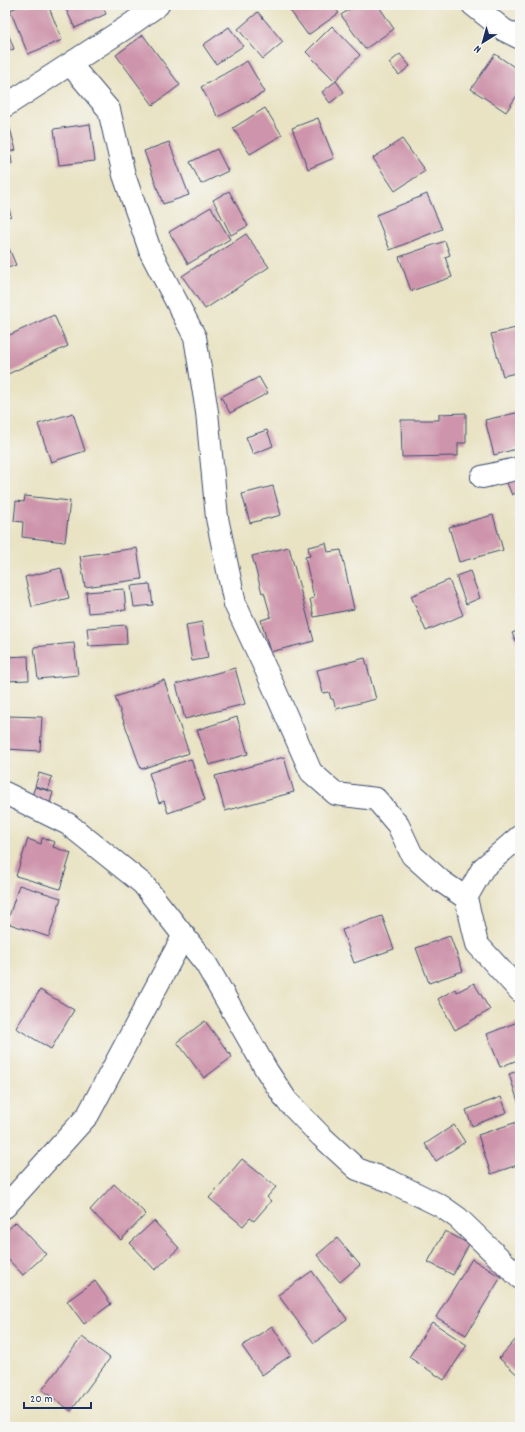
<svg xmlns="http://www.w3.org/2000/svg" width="525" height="1432" font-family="Dekko,sans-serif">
<rect width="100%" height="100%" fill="#f6f6f2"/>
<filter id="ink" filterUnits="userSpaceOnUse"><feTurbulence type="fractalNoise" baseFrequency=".025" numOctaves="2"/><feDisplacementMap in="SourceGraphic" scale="8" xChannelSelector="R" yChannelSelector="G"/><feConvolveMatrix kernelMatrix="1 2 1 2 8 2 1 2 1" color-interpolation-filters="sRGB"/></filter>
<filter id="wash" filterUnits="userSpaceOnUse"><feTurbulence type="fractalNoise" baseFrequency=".012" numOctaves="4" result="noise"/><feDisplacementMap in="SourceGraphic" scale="16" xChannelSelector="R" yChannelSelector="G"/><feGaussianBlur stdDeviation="0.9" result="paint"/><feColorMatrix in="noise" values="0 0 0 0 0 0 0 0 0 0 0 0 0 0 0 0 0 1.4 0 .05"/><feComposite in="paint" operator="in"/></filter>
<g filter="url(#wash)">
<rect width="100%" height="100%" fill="#e9e3c4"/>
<g id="blocks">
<path fill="#ce94ab" d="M 22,5 L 48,5 L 62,40 L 28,54 L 10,10 Z
M 64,5 L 102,5 L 106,14 L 75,28 Z
M 286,5 L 332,5 L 339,13 L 308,35 Z
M 356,5 L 378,5 L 394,29 L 365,49 L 341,15 Z
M 258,12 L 283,42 L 263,59 L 238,29 Z
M 5,25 L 14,49 L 5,52 Z
M 332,26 L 360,55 L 335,81 L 306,52 Z
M 229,27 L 243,46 L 216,64 L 203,45 Z
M 143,35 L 180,85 L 153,105 L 116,55 Z
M 400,54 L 410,66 L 399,75 L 389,63 Z
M 495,54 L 520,71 L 520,91 L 506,112 L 471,89 Z
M 247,61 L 265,92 L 218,117 L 201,87 Z
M 336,81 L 344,92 L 330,103 L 322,92 Z
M 265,108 L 282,135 L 250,154 L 233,128 Z
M 5,111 L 16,150 L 5,153 Z
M 318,118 L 334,158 L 308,169 L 292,128 Z
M 90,124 L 95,161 L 59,165 L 54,129 Z
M 402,139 L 425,171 L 395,191 L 373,158 Z
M 169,142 L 189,195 L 163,204 L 144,151 Z
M 217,149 L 228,171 L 201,184 L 190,162 Z
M 11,156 L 12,164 L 5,165 L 5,157 Z
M 229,191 L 248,226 L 231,235 L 213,200 Z
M 427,194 L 442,229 L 390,250 L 376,215 Z
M 5,195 L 11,216 L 5,218 Z
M 211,207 L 230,239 L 188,264 L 169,232 Z
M 246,234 L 269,267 L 205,309 L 182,276 Z
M 445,241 L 450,255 L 445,257 L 452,277 L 411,291 L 399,257 Z
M 8,246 L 16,265 L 5,269 L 5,247 Z
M 54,315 L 68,346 L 8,374 L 5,368 L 5,337 Z
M 520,327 L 520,372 L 503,376 L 491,334 Z
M 259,377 L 268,393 L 230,413 L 221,397 Z
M 520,412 L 520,448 L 494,455 L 485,420 Z
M 73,413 L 85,451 L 51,462 L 38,424 Z
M 466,413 L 466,443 L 458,443 L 458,456 L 402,457 L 401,420 L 439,420 L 439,414 Z
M 267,430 L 273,446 L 253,454 L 246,437 Z
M 519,478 L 520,491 L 512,495 L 507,483 Z
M 273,486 L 281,515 L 250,523 L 242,494 Z
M 25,496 L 70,501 L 65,542 L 22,537 L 23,522 L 14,521 L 16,501 L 24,502 Z
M 493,515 L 503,550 L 459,562 L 449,527 Z
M 326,543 L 328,552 L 341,550 L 354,609 L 314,617 L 310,599 L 314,598 L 305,557 L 310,556 L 308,547 Z
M 289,547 L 314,641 L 270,652 L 261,620 L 271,617 L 264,592 L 262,593 L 252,556 Z
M 137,548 L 142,579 L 85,587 L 80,556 Z
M 61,568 L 69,598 L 32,607 L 25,577 Z
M 470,571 L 480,598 L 466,604 L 456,576 Z
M 449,580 L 463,615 L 426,631 L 411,596 Z
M 150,584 L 153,605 L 134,607 L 131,586 Z
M 124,589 L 126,610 L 88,613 L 86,592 Z
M 202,622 L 208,658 L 192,661 L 186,625 Z
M 126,625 L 127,644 L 89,646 L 87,628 Z
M 520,630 L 520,649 L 512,633 Z
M 74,643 L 78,675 L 38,679 L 34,647 Z
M 28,656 L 29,680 L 5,681 L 5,657 Z
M 365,658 L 376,699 L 336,709 L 333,699 L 331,699 L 329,692 L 323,693 L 317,670 Z
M 235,668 L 245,704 L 185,719 L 176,684 Z
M 164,680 L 189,753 L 141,769 L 115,697 Z
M 7,716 L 42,717 L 40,751 L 6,749 Z
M 237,717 L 248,754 L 209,765 L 197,730 Z
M 284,757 L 294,792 L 225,811 L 215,776 Z
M 191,759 L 205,800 L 168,813 L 164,801 L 159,803 L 149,773 Z
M 39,773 L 52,777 L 48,790 L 35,786 Z
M 35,787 L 53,792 L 49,807 L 30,801 Z
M 42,838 L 55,842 L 53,847 L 71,853 L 60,889 L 16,876 L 28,839 L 41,844 Z
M 19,885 L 61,898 L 49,937 L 7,923 Z
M 382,916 L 394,949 L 354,963 L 342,930 Z
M 450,936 L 463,971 L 429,983 L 416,948 Z
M 474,983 L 490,1010 L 455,1030 L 438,999 L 455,989 L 457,992 Z
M 40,990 L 74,1010 L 51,1049 L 16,1028 Z
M 205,1021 L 232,1057 L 204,1078 L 177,1042 Z
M 520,1021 L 520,1059 L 500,1067 L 487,1034 Z
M 520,1070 L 520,1108 L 509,1074 Z
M 501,1097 L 507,1112 L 472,1126 L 466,1110 Z
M 520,1121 L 520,1164 L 491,1174 L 478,1135 Z
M 454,1125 L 465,1142 L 436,1161 L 425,1144 Z
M 242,1159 L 276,1187 L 267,1197 L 271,1201 L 254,1221 L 250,1218 L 243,1226 L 209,1198 Z
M 114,1184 L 146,1214 L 121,1240 L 90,1210 Z
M 154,1221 L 179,1248 L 155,1270 L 130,1243 Z
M 16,1222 L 46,1254 L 23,1275 L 5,1256 L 5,1232 Z
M 445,1231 L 469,1244 L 453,1275 L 428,1262 Z
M 337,1238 L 360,1265 L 340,1282 L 317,1255 Z
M 472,1259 L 501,1277 L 466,1335 L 436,1317 Z
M 312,1271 L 347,1319 L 314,1343 L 278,1295 Z
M 95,1281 L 111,1304 L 84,1324 L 67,1301 Z
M 432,1322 L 467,1345 L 444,1380 L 409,1357 Z
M 272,1326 L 291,1355 L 262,1375 L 242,1346 Z
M 520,1335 L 520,1377 L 499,1358 Z
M 82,1337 L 110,1358 L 71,1411 L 42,1390 Z"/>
</g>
</g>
<g filter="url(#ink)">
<use href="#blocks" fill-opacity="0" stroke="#3a4a6d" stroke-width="1"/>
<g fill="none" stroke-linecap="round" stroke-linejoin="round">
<defs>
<path id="minor" d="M 473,5 L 504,30 L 520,38
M 70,64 L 109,110 L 124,175 L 151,253 L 195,337 L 207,412 L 217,518 L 235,604 L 267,672 L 311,772 L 336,794 L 376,799 L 398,825 L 412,855 L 441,881 L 466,898
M 5,106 L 127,27 L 158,5
M 482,477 L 520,468
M 5,793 L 68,824 L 143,884 L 206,964 L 267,1071 L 287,1101 L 321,1136 L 357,1169 L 390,1181 L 441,1206 L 458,1218 L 520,1278
M 520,836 L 483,868 L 466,898 L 477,944 L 520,991
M 5,1207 L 88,1115 L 184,935"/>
</defs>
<use href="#minor" stroke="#3a4a6d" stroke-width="24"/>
<use href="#minor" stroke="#fff" stroke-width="22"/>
</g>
</g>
<rect width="525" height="1432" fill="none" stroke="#f6f6f2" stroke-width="20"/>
<g transform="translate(483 42) rotate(217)" stroke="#f6f6f2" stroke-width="3" paint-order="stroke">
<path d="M0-3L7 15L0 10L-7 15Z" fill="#1b2f5e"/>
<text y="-6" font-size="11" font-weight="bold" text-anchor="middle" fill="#1b2f5e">N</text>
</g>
<path d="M24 1402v6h67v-6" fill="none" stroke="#1b2f5e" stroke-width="2"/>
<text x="30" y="1402" font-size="12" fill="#1b2f5e" stroke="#f6f6f2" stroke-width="3" paint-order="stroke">20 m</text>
</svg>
